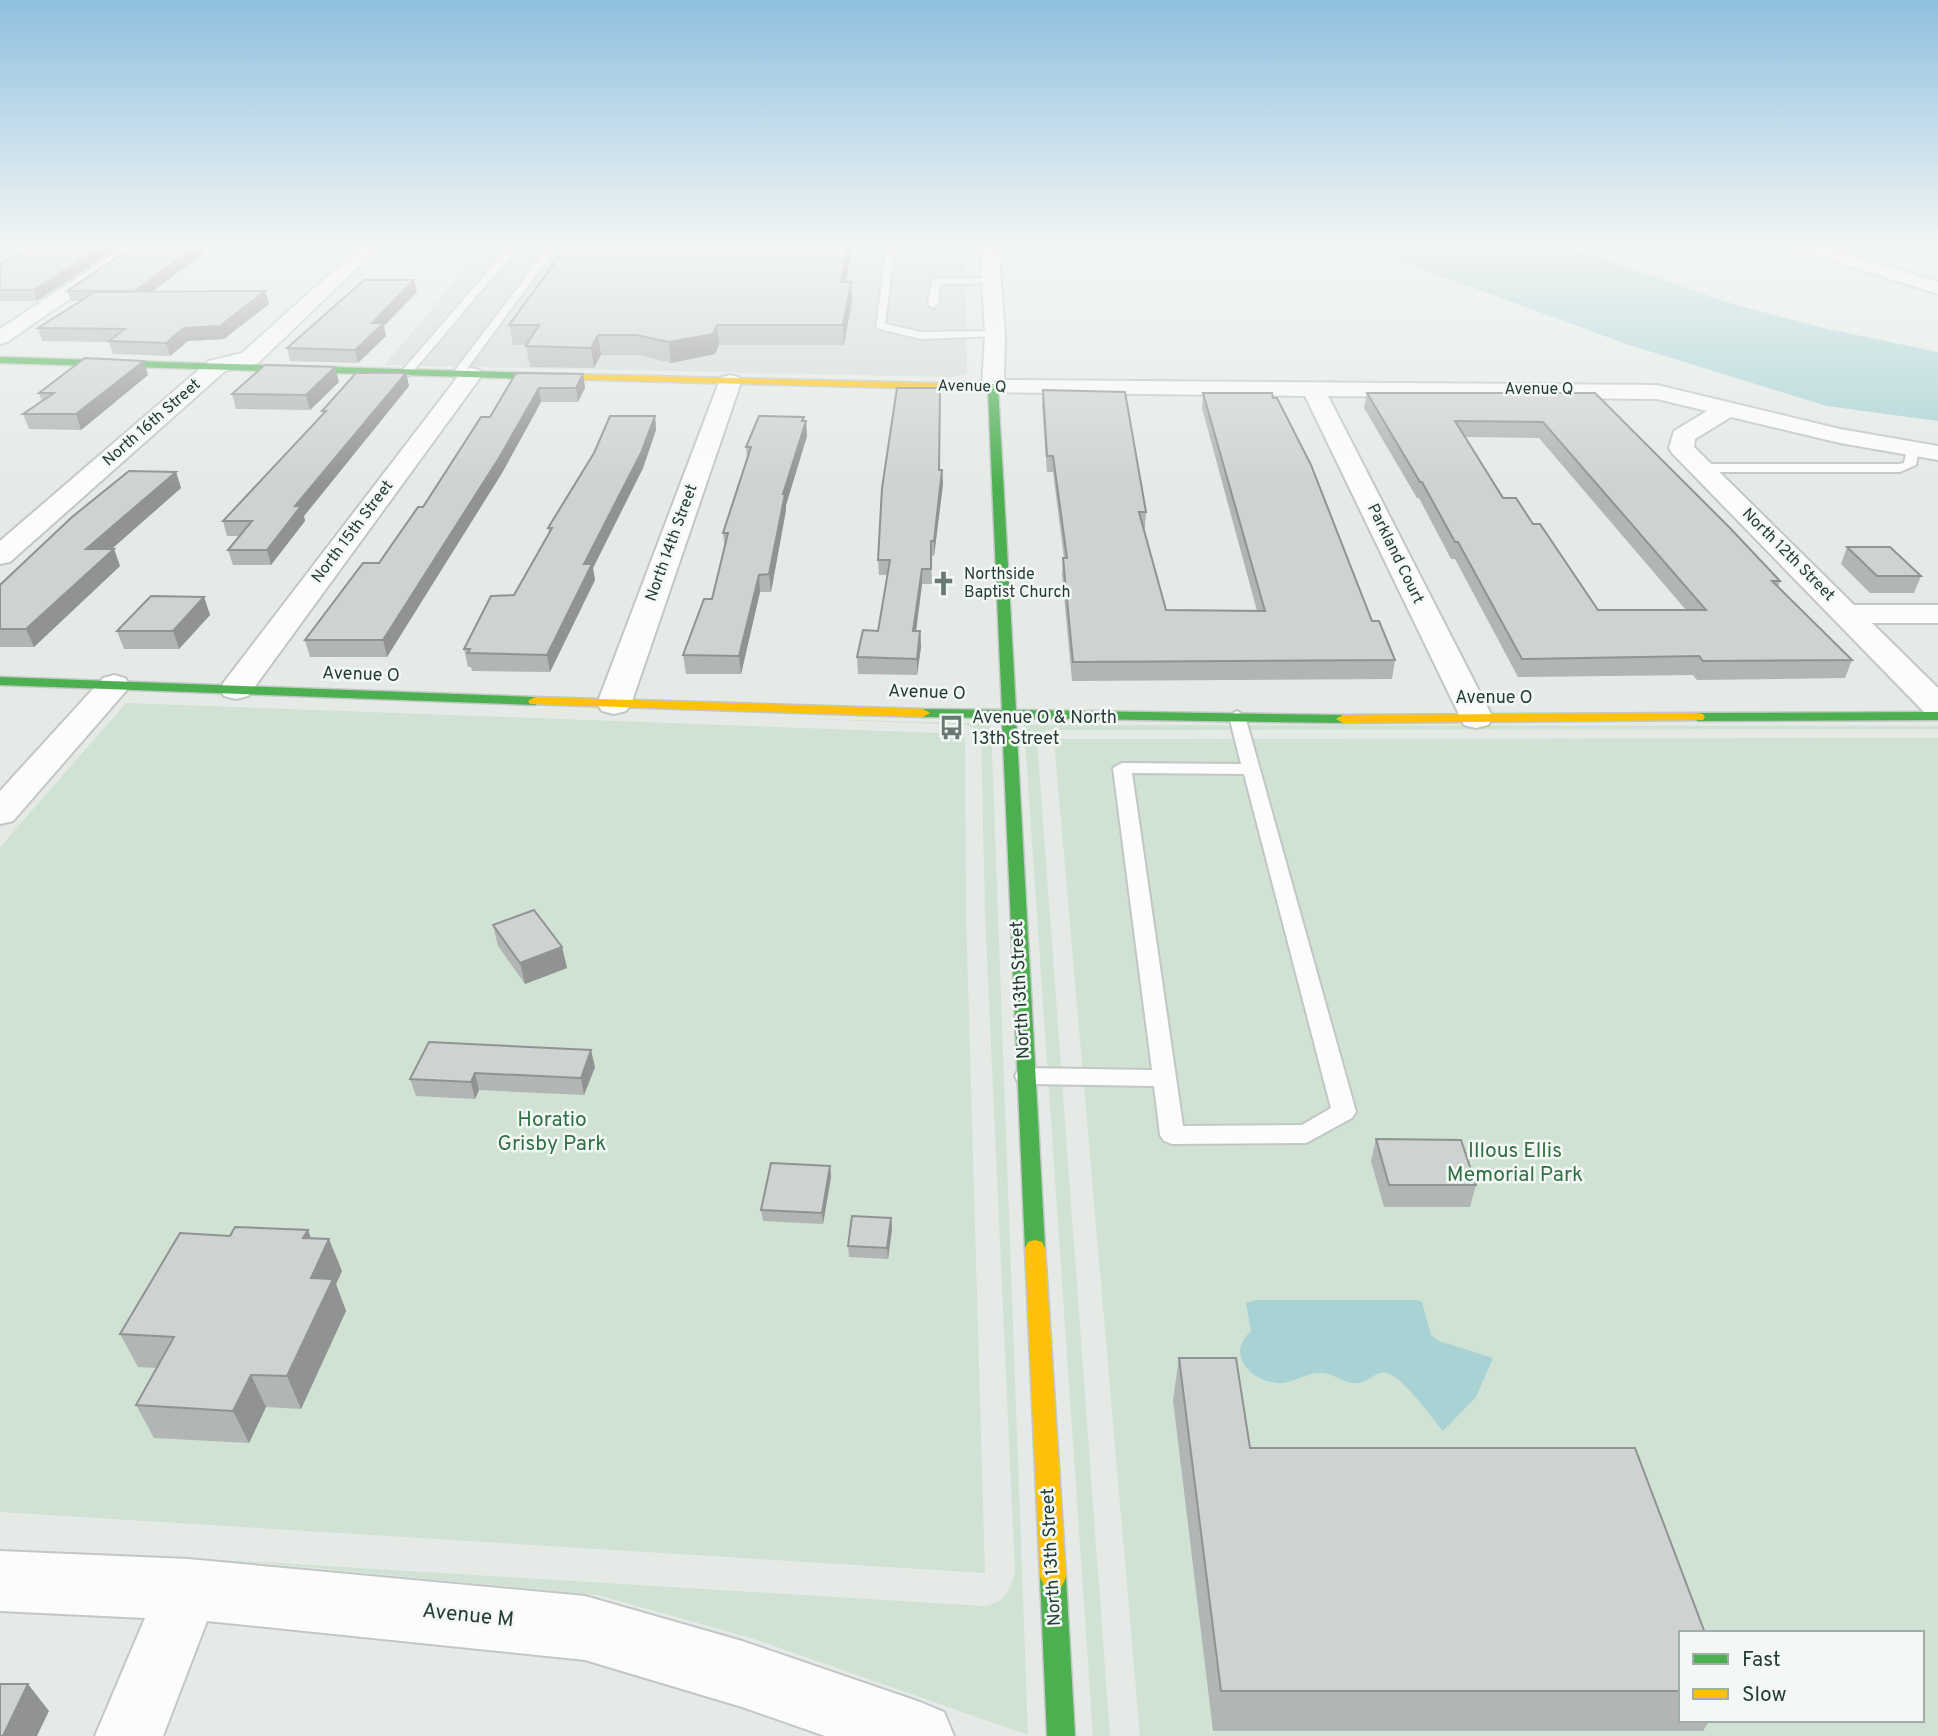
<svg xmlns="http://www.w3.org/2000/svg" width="1938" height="1736" font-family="Overpass,sans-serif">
<rect width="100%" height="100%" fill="#e5eae7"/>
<path fill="#d3dbd7" d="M 486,245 L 964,245 L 967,373 L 953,377 L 384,365 Z"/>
<path fill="#cfe2d3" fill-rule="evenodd" d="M 126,703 L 965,734 L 966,913 L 985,1573 L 0,1512 L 0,847 Z
M 787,718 L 991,724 L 1028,1735 L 754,1639 L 598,1595 L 229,1560 L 983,1606 C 1004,1604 1010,1591 1015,1573 L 985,913 L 981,731 L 966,725 Z
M 1024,725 L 1938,726 L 1938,729 L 1048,730 L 1040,733 L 1037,739 L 1110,1736 L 1093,1736 Z
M 1938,738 L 1938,1736 L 1140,1736 L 1054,739 ZM 1681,1633 L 1922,1633 L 1922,1720 L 1681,1720 Z"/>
<path fill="#a9d2d5" d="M 1365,245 L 1562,245 L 1736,305 L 1828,329 L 1938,352 L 1938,421 L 1827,406 L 1626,344 L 1405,263 Z
M 1255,1300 L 1417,1300 L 1422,1302 L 1431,1335 L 1439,1341 L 1493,1358 L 1476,1397 L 1443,1431 C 1431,1417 1404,1378 1387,1373 C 1376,1370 1370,1382 1358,1383 C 1345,1385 1336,1374 1323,1373 C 1308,1372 1300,1379 1287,1382 C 1270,1386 1248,1376 1242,1360 C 1237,1347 1243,1339 1251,1331 L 1246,1303 Z"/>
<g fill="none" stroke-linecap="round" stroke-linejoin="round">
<defs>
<path id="lane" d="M 511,245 L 520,245 L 409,376 L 401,376 L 401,372 Z
M 550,245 L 558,245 L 461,377 L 453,377 L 453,373 Z
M 887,245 L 895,245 L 885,324 L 921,332 L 995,331 L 999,332 L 999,336 L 921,339 L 876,328 Z
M 992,278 L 997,281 L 995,283 L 940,284 L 938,305 L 933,308 L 928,305 L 932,279 Z
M 1913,445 L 1919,449 L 1916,465 L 1900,472 L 1701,472 L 1695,468 L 1701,464 L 1899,464 L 1904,463 L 1907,449 Z
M 1237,711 L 1245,716 L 1356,1112 L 1352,1118 L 1306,1143 L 1172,1144 L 1164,1141 L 1160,1135 L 1154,1086 L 1026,1084 L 1018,1082 L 1015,1076 L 1018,1070 L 1026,1068 L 1152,1070 L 1113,768 L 1122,763 L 1241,764 L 1229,716 ZM 1132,773 L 1244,774 L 1331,1108 L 1302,1125 L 1183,1126 Z"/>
<path id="street" d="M 127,245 L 148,245 L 7,342 L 0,344 L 0,329 Z
M 362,245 L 381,245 L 258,363 L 225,371 L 10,562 L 0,564 L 0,541 L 209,361 L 242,353 Z
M 980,245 L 998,245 L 1005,334 L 1004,380 L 1657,385 L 1840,429 L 1938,446 L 1938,460 L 1840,443 L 1731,417 L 1695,439 L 1694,447 L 1854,605 L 1938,605 L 1938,623 L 1872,623 L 1938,688 L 1938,717 L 1926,714 L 1672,453 L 1669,448 L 1674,431 L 1707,411 L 1657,399 L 1328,396 L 1493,718 L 1488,725 L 1476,728 L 1464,725 L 1305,396 L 985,392 L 982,387 L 985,334 Z
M 1792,245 L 1819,245 L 1938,282 L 1938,294 L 1795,249 Z
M 471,368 L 479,370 L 482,375 L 248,696 L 236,699 L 224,696 L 220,689 L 224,682 L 463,370 Z
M 730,375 L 738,377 L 741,382 L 631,704 L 626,711 L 614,714 L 602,711 L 597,704 L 719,382 L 722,377 Z
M 114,675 L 125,678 L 130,685 L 125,692 L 13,821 L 0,824 L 0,791 L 103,678 Z
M 0,1551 L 188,1559 L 585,1596 L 742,1641 L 920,1702 L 944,1712 L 954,1736 L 825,1736 L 742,1707 L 585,1660 L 207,1621 L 163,1736 L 95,1736 L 145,1618 L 0,1611 Z"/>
<path id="fast" d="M 0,357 L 565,374 L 570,377 L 565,380 L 0,363 Z
M 974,384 L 993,384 L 998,387 L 1016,710 L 1343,715 L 1350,719 L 1343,723 L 1016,718 L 1045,1248 L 1042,1254 L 1035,1256 L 1028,1254 L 1025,1248 L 1002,718 L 923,717 L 916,713 L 923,709 L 1002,710 L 988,390 L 971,389 L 969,387 Z
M 0,677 L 535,697 L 542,701 L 535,705 L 0,685 Z
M 1938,712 L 1938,720 L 1698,721 L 1691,717 L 1698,713 Z
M 1053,1565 L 1062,1568 L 1066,1577 L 1075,1736 L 1047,1736 L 1040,1577 L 1044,1568 Z"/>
<path id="slow" d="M 565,374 L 974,384 L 979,387 L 974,390 L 562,379 L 562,375 Z
M 535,697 L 923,709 L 930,713 L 923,717 L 530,704 L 528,701 Z
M 1698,713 L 1703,714 L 1705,717 L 1703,720 L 1343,723 L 1336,719 L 1343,715 Z
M 1035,1240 L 1042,1242 L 1045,1248 L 1066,1577 L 1062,1586 L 1053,1589 L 1044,1586 L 1040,1577 L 1025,1248 L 1028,1242 Z"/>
</defs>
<use href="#lane" stroke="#c2c7c4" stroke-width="4"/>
<use href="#street" stroke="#c2c7c4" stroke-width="4"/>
<use href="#fast" stroke="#c1c7c4" stroke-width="3"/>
<use href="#slow" stroke="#c1c7c4" stroke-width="3"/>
<use href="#lane" fill="#fbfcfb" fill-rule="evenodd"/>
<use href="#street" fill="#fbfcfb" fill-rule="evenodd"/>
<use href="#fast" fill="#4caf50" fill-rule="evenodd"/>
<use href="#slow" fill="#ffc107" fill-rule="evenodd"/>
</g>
<path fill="#b1b5b3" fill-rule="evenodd" d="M 34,245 L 37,301 L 0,301 L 0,264 Z
M 135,245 L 214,245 L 152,292 L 265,291 L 269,304 L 224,339 L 188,341 L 170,356 L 113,354 L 109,342 L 42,341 L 38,328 L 81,301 L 71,301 L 67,291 Z
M 1051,245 L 1098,245 L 1098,246 L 1051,246 Z
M 414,280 L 417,292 L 384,326 L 386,336 L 358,363 L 290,361 L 287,348 Z
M 845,282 L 851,282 L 852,301 L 844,345 L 719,345 L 715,354 L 671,363 L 639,355 L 601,355 L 594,368 L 530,367 L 526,346 L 527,345 L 513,345 L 509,325 Z
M 406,373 L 409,386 L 304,516 L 305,521 L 271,565 L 233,565 L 228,550 L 240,536 L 227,536 L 223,521 L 323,414 L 322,411 Z
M 516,373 L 583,374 L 585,388 L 578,402 L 541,402 L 502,473 L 387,657 L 310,657 L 305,640 L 379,563 L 423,507 L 490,417 Z
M 148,375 L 81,430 L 29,429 L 23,414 L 42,401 L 39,393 Z
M 339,382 L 310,410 L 236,409 L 232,394 Z
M 1043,390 L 1146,512 L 1145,529 L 1144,529 L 1166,610 L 1257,611 L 1202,408 L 1203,393 L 1273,398 L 1372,621 L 1395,660 L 1392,679 L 1072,681 L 1062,575 L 1063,558 L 1064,558 L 1053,472 L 1047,472 L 1042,405 Z
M 1367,393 L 1595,393 L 1780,581 L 1778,587 L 1852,660 L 1845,678 L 1697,680 L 1693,675 L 1518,677 L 1455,559 L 1451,559 L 1419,498 L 1417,498 L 1364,408 ZM 1465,437 L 1539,438 L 1686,610 L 1598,610 L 1503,498 Z
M 655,416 L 656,430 L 643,468 L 593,568 L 595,580 L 550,672 L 472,671 L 471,667 L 468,667 L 464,649 L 514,595 L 549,533 L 548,528 Z
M 804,421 L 806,421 L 807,436 L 786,505 L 786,510 L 771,592 L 760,592 L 741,674 L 686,674 L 683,655 L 712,599 L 725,549 L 723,533 L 747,458 L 746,447 Z
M 939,470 L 942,470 L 943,484 L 934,556 L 931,556 L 932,584 L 922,584 L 916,631 L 920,631 L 921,647 L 917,675 L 858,674 L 857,657 L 878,631 L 887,575 L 879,575 L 878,560 Z
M 176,472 L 181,488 L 112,549 L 114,549 L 120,566 L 34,647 L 0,647 L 0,585 Z
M 1847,547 L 1921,576 L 1914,593 L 1870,593 L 1841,564 Z
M 204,597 L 210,615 L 179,649 L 124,649 L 117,631 Z
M 493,925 L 562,947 L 567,968 L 525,984 L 498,946 Z
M 429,1042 L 595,1067 L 584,1095 L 479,1090 L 475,1099 L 416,1096 L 410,1079 Z
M 1376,1139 L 1476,1185 L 1470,1207 L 1384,1207 L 1371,1161 Z
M 830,1166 L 831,1177 L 823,1224 L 763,1221 L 761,1210 Z
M 891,1218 L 892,1229 L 888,1259 L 849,1257 L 848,1246 Z
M 230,1236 L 342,1271 L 336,1284 L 346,1311 L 301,1409 L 266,1407 L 249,1443 L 154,1438 L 136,1405 L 156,1368 L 138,1367 L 120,1334 Z
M 1179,1358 L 1250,1448 L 1681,1633 L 1681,1720 L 1710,1720 L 1703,1731 L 1213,1731 L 1173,1400 Z"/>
<path fill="#909392" d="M 104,245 L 123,245 L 37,301 L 34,290 Z
M 198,245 L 214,245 L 139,302 L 135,291 Z
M 848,245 L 853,245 L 842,301 L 841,282 Z
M 414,280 L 417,292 L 384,326 L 386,336 L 358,363 L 355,350 L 372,323 Z
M 851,282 L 852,301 L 844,345 L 843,325 Z
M 265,291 L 269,304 L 224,339 L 188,341 L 170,356 L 166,343 L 184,328 Z
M 717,325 L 719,345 L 715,354 L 671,363 L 669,342 Z
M 598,335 L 601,355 L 594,368 L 591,348 Z
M 144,361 L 148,375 L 81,430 L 76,414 Z
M 335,367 L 339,382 L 310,410 L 306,395 Z
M 406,373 L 409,386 L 304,516 L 305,521 L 271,565 L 267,550 L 295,506 Z
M 583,374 L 585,388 L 578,402 L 576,388 Z
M 539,388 L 541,402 L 502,473 L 387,657 L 383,640 Z
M 655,416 L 656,430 L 643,468 L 593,568 L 595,580 L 550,672 L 547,655 L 584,564 Z
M 804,417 L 804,427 L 806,421 L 807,436 L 786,505 L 786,510 L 771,592 L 769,574 L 783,494 Z
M 942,470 L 943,484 L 934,556 L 934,541 Z
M 176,472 L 181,488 L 92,566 L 86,549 Z
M 114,549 L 120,566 L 34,647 L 26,629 Z
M 922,569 L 922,584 L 914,647 L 913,631 Z
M 759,575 L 760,592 L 741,674 L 739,656 Z
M 204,597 L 210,615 L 179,649 L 173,631 Z
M 920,631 L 921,647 L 917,675 L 917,659 Z
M 562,947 L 567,968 L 525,984 L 520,963 Z
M 591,1050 L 595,1067 L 584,1095 L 581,1078 Z
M 475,1073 L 479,1090 L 475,1099 L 471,1082 Z
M 830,1166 L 831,1177 L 823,1224 L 822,1213 Z
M 891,1218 L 892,1229 L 888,1259 L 887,1248 Z
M 308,1230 L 319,1260 L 329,1239 L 342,1271 L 336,1284 L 346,1311 L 301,1409 L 287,1376 L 311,1278 L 303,1238 Z
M 251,1375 L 266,1407 L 249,1443 L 233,1411 Z
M 28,1684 L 49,1711 L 37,1736 L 3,1736 Z"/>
<path fill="#ced2d0" stroke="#909392" stroke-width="2" fill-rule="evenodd" d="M 34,245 L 104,245 L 34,290 L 0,290 L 0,264 Z
M 135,245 L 198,245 L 135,291 L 67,291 Z
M 568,245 L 848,245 L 841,282 L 851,282 L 843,325 L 717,325 L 713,334 L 669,342 L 636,335 L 598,335 L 591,348 L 526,346 L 539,325 L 509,325 Z
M 364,280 L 414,280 L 372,323 L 384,323 L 355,350 L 287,348 Z
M 265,291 L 220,326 L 184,328 L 166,343 L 109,341 L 125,329 L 38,328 L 95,292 Z
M 85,358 L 144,361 L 76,414 L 23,414 L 54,393 L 39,393 Z
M 265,365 L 335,367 L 306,395 L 232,394 Z
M 356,373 L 406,373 L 295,506 L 301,506 L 267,550 L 228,550 L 252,521 L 223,521 L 326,411 L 322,411 Z
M 516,373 L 583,374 L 576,388 L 539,388 L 499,458 L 383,640 L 305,640 L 363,563 L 379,563 L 418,507 L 423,507 L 481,417 L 490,417 Z
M 897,388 L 940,388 L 939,470 L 942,470 L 934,541 L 931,541 L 931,569 L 922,569 L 913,631 L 920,631 L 917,659 L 857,657 L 863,630 L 878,631 L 890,560 L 878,560 L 882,488 Z
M 1043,390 L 1125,392 L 1146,512 L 1139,512 L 1166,610 L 1265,611 L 1203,393 L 1272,393 L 1273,398 L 1277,398 L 1311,465 L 1372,621 L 1379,621 L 1395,660 L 1073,662 L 1063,558 L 1067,558 L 1053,456 L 1047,456 Z
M 1367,393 L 1595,393 L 1730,528 L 1780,581 L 1772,581 L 1852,660 L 1703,661 L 1699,656 L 1522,659 L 1458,542 L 1455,542 L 1422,482 L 1420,482 ZM 1455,421 L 1543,422 L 1706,610 L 1598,610 L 1540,524 L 1533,524 L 1516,498 L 1503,498 Z
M 610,416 L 655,416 L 641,453 L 584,564 L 592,564 L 547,655 L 468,653 L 470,649 L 464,649 L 491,596 L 514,595 L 552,528 L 548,528 L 594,453 Z
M 759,416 L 804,417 L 802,421 L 806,421 L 783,494 L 785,494 L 769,574 L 759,575 L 739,656 L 683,655 L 704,599 L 712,599 L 728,533 L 723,533 L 751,447 L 746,447 Z
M 129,471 L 176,472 L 86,549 L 114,549 L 26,629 L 0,629 L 0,585 L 72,517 Z
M 1847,547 L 1890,547 L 1921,576 L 1877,576 Z
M 151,596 L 204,597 L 173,631 L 117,631 Z
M 534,910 L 562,947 L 520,963 L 493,925 Z
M 429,1042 L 591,1050 L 581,1078 L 475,1073 L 471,1082 L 410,1079 Z
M 1376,1139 L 1461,1140 L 1476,1185 L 1389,1185 Z
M 771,1163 L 830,1166 L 822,1213 L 761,1210 Z
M 852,1216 L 891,1218 L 887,1248 L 848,1246 Z
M 235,1227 L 308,1230 L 303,1238 L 329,1239 L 311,1278 L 333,1279 L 287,1376 L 251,1375 L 233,1411 L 136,1405 L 174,1337 L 120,1334 L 180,1233 L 230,1236 Z
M 1179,1358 L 1236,1358 L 1250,1448 L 1635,1448 L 1705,1633 L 1681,1633 L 1681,1691 L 1221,1691 Z
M 0,1684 L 28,1684 L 3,1736 L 0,1736 Z"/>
<linearGradient id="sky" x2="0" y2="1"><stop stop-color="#8fc0e0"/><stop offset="0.5" stop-color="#f3f6f4"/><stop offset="1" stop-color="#f3f6f4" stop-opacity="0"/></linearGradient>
<rect width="1938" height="488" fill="url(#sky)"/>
<defs>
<symbol id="church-bare" viewBox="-9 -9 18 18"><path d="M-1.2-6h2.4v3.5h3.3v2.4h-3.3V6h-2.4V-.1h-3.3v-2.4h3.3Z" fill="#687973" stroke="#f3f8f5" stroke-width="2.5" paint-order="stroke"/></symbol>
<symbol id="bus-bare" viewBox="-9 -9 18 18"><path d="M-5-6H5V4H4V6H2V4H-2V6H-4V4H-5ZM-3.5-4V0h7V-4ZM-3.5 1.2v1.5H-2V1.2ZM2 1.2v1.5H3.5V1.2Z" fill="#687973" stroke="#f3f8f5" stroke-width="2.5" paint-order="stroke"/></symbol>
</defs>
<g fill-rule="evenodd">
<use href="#church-bare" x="926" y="566" width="35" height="35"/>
<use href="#bus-bare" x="934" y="710" width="35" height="35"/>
</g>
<g text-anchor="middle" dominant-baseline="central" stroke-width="5" stroke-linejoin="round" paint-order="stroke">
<g font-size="16" fill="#243c34" stroke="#f3f8f5">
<text transform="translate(972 387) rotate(1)">Avenue Q</text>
<text x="1539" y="390">Avenue Q</text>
<text transform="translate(152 423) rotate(-41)">North 16th Street</text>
<text transform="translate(353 532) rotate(-53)">North 15th Street</text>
<text transform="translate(672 543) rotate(-70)">North 14th Street</text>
<text transform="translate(1395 554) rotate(64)">Parkland Court</text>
<text transform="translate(1788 555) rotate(45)">North 12th Street</text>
</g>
<g font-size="16" fill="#243c34" stroke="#f3f8f5" text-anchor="start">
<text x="964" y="575">Northside<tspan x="964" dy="18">Baptist Church</tspan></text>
</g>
<g font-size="18" fill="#243c34" stroke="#f3f8f5">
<text transform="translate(361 675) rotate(2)">Avenue O</text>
<text transform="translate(927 693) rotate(2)">Avenue O</text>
<text x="1494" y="698">Avenue O</text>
<text transform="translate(1021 990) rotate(-93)">North 13th Street</text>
<text transform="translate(1052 1557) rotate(-93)">North 13th Street</text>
</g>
<g font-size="18" fill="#243c34" stroke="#f3f8f5" text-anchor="start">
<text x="972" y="718">Avenue O &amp; North<tspan x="972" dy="21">13th Street</tspan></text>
</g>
<g font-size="21" fill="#317045" stroke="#f3f8f5">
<text x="552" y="1120">Horatio<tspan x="552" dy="24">Grisby Park</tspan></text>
<text x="1515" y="1151">Illous Ellis<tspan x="1515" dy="24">Memorial Park</tspan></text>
</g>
<g font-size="21" fill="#243c34" stroke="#f3f8f5">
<text transform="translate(468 1616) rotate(6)">Avenue M</text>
</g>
</g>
<rect x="1679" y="1631" width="245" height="91" fill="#f3f8f5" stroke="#a0ada8" stroke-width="2"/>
<rect x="1693" y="1654" width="35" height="10" fill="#4caf50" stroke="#a0ada8" stroke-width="2"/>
<text x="1742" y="1666" font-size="21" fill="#243c34">Fast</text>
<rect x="1693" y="1689" width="35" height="10" fill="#ffc107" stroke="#a0ada8" stroke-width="2"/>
<text x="1742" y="1701" font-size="21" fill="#243c34">Slow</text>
</svg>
